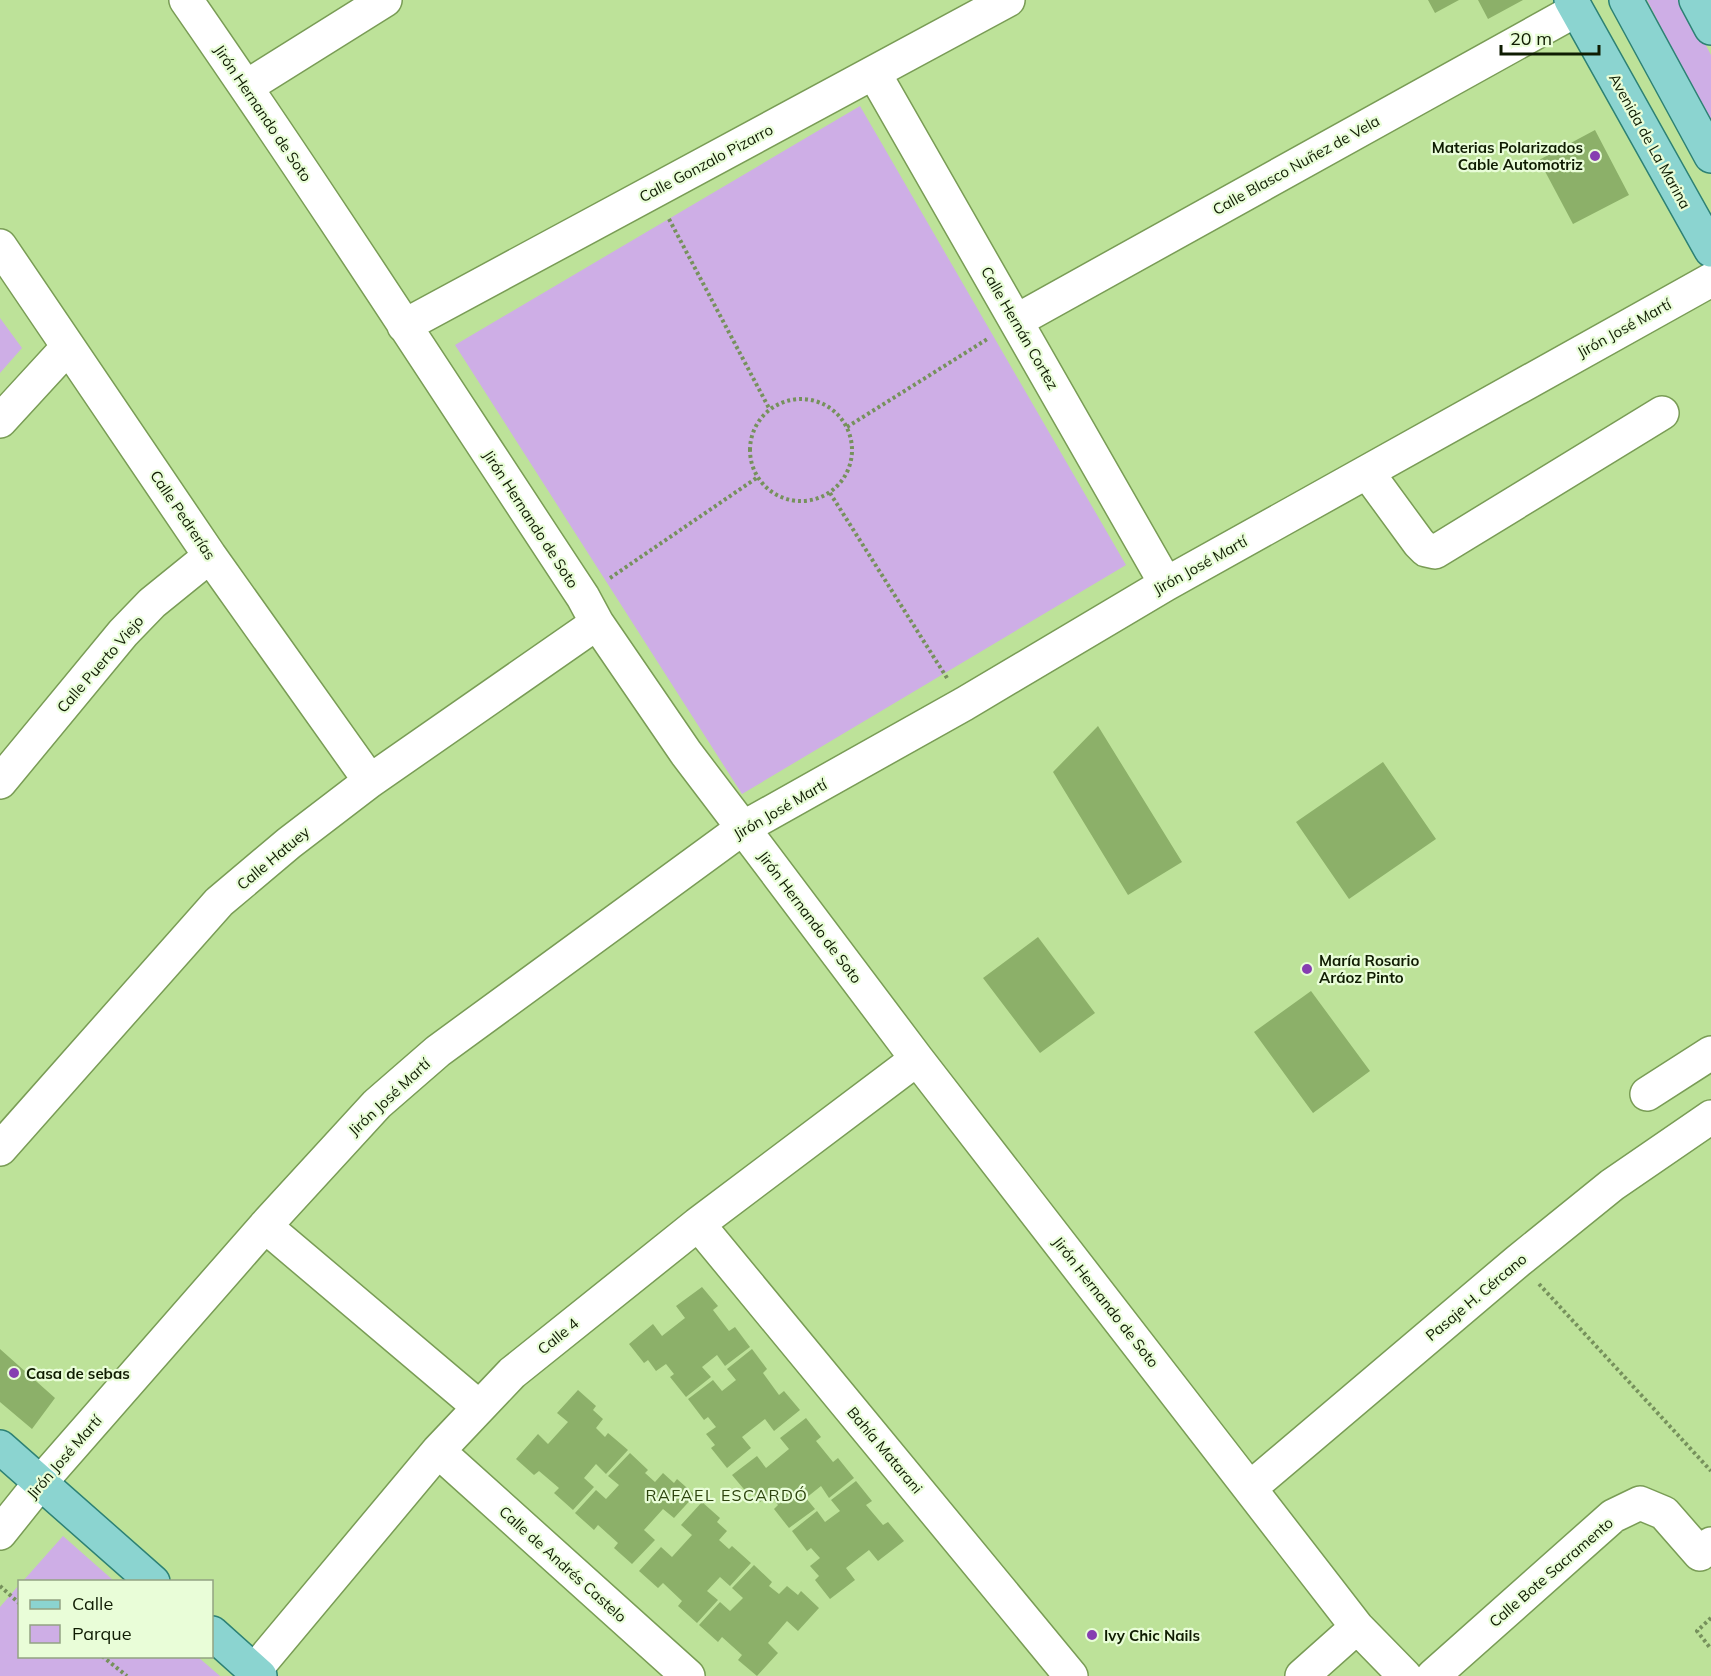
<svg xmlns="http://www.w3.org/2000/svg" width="1711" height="1676" font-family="Mulish,sans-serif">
<rect width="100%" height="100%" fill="#bde299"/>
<path fill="#ceaee6" d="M 1647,0 L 1682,0 L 1711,55 L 1711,124 Z
M 860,106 L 1126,565 L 742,794 L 455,345 Z
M 0,318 L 22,348 L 0,373 Z
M 63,1536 L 114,1581 L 23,1581 Z
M 19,1585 L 20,1656 L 198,1657 L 220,1676 L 0,1676 L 0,1607 Z"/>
<path fill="#8cb069" d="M 1428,0 L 1459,0 L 1435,13 Z
M 1478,0 L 1523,0 L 1488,19 Z
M 1595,130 L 1629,195 L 1573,224 L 1539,160 Z
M 1098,726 L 1182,862 L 1128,895 L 1053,772 Z
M 1383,762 L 1436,839 L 1349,899 L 1296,822 Z
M 1038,937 L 1095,1013 L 1040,1053 L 983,978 Z
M 1311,991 L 1370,1071 L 1313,1113 L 1254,1032 Z
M 702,1287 L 718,1306 L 713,1310 L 729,1331 L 735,1327 L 750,1347 L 725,1366 L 717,1355 L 702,1367 L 711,1377 L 686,1397 L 670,1377 L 674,1374 L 666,1364 L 656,1371 L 648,1360 L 644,1363 L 629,1344 L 653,1324 L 662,1336 L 685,1318 L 676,1306 Z
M 0,1349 L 55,1398 L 32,1429 L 0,1402 Z
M 752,1349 L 767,1369 L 763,1373 L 779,1395 L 784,1391 L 800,1410 L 774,1431 L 765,1419 L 742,1437 L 751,1448 L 727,1468 L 711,1448 L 715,1445 L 706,1434 L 716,1427 L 708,1417 L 704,1420 L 688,1399 L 713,1380 L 722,1391 L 736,1380 L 727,1369 Z
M 578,1390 L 596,1406 L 593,1410 L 603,1419 L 596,1428 L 605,1437 L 608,1433 L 628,1450 L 606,1474 L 596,1464 L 584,1478 L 594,1487 L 573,1510 L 554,1493 L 559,1488 L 539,1471 L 534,1475 L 516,1459 L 538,1434 L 548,1444 L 568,1422 L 557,1413 Z
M 806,1418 L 821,1437 L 816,1441 L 833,1462 L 838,1458 L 854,1478 L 829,1498 L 821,1486 L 806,1498 L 815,1509 L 789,1528 L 774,1509 L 778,1505 L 770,1495 L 760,1502 L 752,1491 L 748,1494 L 732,1475 L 757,1456 L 766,1468 L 789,1449 L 780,1438 Z
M 630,1453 L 648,1470 L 645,1473 L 655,1482 L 663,1473 L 674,1483 L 677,1479 L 695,1495 L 674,1518 L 663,1509 L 644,1530 L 655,1540 L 632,1564 L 614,1548 L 618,1543 L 598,1525 L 594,1530 L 575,1513 L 596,1490 L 606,1499 L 619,1485 L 608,1476 Z
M 856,1481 L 872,1501 L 866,1505 L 883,1525 L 888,1522 L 904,1541 L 878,1561 L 869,1550 L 846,1568 L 855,1580 L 830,1599 L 815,1580 L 819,1576 L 810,1566 L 820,1558 L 811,1548 L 807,1551 L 792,1531 L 817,1511 L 825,1522 L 840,1511 L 831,1500 Z
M 702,1502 L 720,1518 L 717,1522 L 727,1531 L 719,1540 L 729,1549 L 732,1546 L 751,1563 L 730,1586 L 720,1577 L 707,1591 L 718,1600 L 697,1623 L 678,1606 L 682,1601 L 663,1583 L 658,1588 L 639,1571 L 661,1547 L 672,1557 L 692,1535 L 681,1525 Z
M 754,1565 L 772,1582 L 769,1586 L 779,1594 L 787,1586 L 798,1595 L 801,1591 L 819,1608 L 798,1631 L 787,1621 L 768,1643 L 778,1653 L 757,1676 L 738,1660 L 742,1655 L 722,1637 L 718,1642 L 699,1625 L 720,1602 L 730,1611 L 743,1598 L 732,1588 Z"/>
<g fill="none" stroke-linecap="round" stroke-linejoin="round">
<defs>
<path id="minor" d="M 186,0 C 322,196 451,397 583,597 L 597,623 L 686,753 L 743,828 L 917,1059 L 1357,1627 L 1405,1676
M 874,73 L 1166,584
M 246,87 L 385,0
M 0,246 L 210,556 L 370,781
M 1016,321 L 1576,10
M 404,326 L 1008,0
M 0,421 L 68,347
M 1367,472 L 1419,543 L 1426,550 L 1435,552 L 1662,413
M 0,782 L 123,633 L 152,603 L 210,556
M 1647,1094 L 1711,1053
M 0,1149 L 219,902 L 289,843 L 370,781 L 597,623
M 698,1224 L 1071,1676
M 265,1226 L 479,1407
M 438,1451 L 688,1676
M 1250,1488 L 1518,1261 L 1612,1185 L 1711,1117
M 0,1533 L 40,1483 L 265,1226 L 377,1104 L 438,1051 L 743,828 L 964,704 L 1166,584 L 1711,280
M 254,1671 L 438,1451 L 512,1373 L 698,1224 L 917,1059
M 1302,1676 L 1357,1627
M 1433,1676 L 1613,1516 L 1640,1503 L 1664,1513 L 1700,1554 L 1711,1544"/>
<path id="major" d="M 1571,0 L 1711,250
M 1626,0 L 1711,156
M 1696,0 L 1711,28
M 0,1447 L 153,1582
M 212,1633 L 260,1676"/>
</defs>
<use href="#minor" stroke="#799c55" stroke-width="36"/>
<use href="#major" stroke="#2d8174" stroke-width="36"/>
<path stroke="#76915c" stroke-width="4" stroke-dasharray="3 3" stroke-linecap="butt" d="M 669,219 L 770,410
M750 450a51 51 0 1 1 102 0a51 51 0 1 1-102 0Z
M 847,427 L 989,338
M 830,493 L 947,678
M 610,578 L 758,477
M 1539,1284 L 1711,1471
M 0,1586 L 20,1604
M 1711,1618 L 1697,1631 L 1711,1649
M 102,1656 L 127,1676"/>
<use href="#minor" stroke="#fff" stroke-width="33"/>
<use href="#major" stroke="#8bd4d0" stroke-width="33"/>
</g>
<g fill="#863eb1" stroke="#e9fdd8" stroke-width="2">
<circle cx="1595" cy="156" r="6"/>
<circle cx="1307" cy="969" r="6"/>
<circle cx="14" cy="1373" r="6"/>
<circle cx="1092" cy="1635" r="6"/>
</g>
<g text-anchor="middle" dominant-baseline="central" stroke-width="4.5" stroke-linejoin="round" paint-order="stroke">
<g font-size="15" fill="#0f1c02" stroke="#e9fdd8">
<text transform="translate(263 113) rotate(56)">Jirón Hernando de Soto</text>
<text transform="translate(1650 141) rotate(61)">Avenida de La Marina</text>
<text transform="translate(706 163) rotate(-28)">Calle Gonzalo Pizarro</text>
<text transform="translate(1296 165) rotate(-29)">Calle Blasco Nuñez de Vela</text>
<text transform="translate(1020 328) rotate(60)">Calle Hernán Cortez</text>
<text transform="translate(1624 328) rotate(-29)">Jirón José Martí</text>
<text transform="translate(183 515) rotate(56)">Calle Pedrerías</text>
<text transform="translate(531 519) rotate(57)">Jirón Hernando de Soto</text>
<text transform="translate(1200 565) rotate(-29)">Jirón José Martí</text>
<text transform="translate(100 664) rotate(-49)">Calle Puerto Viejo</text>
<text transform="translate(780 809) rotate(-30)">Jirón José Martí</text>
<text transform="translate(273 858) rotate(-40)">Calle Hatuey</text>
<text transform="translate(810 917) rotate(53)">Jirón Hernando de Soto</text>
<text transform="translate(389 1097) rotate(-43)">Jirón José Martí</text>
<text transform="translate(1476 1297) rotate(-40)">Pasaje H. Cércano</text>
<text transform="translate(1106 1302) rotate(52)">Jirón Hernando de Soto</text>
<text transform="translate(558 1336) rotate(-39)">Calle 4</text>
<text transform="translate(885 1450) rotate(50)">Bahía Matarani</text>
<text transform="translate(64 1457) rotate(-49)">Jirón José Martí</text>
<text transform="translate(563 1564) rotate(42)">Calle de Andrés Castelo</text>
<text transform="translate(1551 1572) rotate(-41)">Calle Bote Sacramento</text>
</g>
<g font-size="15" font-weight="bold" fill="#0f1c02" stroke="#e9fdd8" text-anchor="start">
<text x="1583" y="147" text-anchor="end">Materias Polarizados<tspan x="1583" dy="17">Cable Automotriz</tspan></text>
<text x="1319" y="960">María Rosario<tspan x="1319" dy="17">Aráoz Pinto</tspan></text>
<text x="26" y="1373">Casa de sebas</text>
<text x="1104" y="1635">Ivy Chic Nails</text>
</g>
<g font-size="16" letter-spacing="1.5" fill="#2c430d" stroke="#e9fdd8">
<text x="727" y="1495">RAFAEL ESCARDÓ</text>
</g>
</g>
<rect x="18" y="1580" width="195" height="78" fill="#e9fdd8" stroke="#92a382" stroke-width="1.5"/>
<rect x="30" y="1600" width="30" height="9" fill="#8bd4d0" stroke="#92a382" stroke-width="1.5"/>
<text x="72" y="1610" font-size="18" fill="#0f1c02">Calle</text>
<rect x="30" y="1625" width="30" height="18" fill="#ceaee6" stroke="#92a382" stroke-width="1.5"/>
<text x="72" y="1640" font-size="18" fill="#0f1c02">Parque</text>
<path d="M1501 45v9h98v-9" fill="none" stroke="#0f1c02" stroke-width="3"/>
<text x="1510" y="45" font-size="18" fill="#0f1c02" stroke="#e9fdd8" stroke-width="4.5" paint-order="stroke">20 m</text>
</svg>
